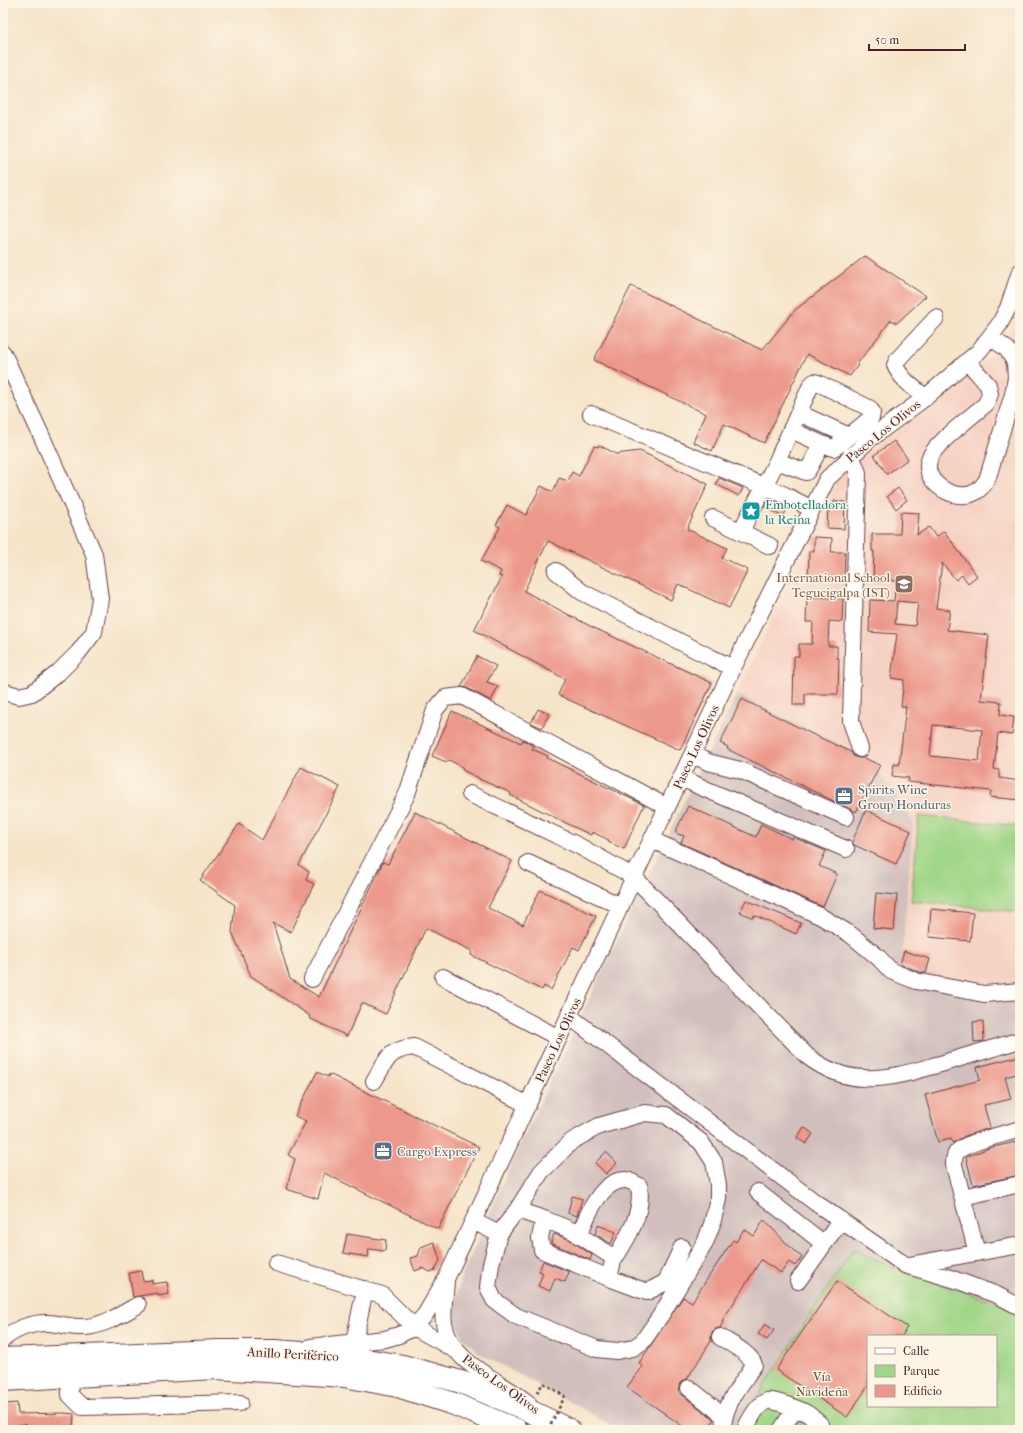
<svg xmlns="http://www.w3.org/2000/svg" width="1023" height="1433" font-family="'IM FELL French Canon',serif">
<rect width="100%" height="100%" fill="#fcf5e5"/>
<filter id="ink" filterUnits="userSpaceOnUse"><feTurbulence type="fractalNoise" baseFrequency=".025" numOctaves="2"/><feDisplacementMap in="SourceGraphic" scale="8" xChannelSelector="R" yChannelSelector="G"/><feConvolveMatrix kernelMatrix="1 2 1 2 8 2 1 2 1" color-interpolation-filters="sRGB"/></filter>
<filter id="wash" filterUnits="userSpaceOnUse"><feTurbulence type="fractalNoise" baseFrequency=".012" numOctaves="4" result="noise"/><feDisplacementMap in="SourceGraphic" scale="16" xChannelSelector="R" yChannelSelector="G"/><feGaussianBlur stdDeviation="0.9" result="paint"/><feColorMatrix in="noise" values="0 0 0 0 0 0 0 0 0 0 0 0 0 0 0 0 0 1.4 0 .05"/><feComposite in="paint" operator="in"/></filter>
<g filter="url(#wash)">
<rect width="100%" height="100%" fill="#f6e4c9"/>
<path fill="#f6d2c3" d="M 1020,311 L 1020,983 L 985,986 L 901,968 L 870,760 L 737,694 L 840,474 L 964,379 L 992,354 L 1011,332 Z"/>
<path fill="#d1bfbd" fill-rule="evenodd" d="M 737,694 L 870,760 L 913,821 L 901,968 L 985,986 L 1020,983 L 1020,1430 L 616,1430 L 585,1410 L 479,1353 L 463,1338 L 455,1321 L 454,1303 L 461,1278 L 518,1149 L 628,917 ZM 868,1336 L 996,1336 L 996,1406 L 868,1406 Z"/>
<path fill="#a0d687" stroke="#757a59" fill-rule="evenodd" d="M 919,816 L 1020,826 L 1020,912 L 911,901 Z
M 853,1249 L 903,1272 L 999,1303 L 1020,1314 L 1020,1430 L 736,1430 ZM 868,1336 L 996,1336 L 996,1406 L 868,1406 Z"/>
<g id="blocks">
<path fill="#ec988a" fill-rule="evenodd" d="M 865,256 L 926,296 L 897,323 L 891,320 L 857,364 L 858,365 L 850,376 L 807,354 L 764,443 L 724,424 L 712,451 L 693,442 L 706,414 L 594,360 L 631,286 L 762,350 L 795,310 Z
M 894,441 L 908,459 L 887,474 L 874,455 Z
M 599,445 L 616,454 L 640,451 L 708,484 L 687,529 L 727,548 L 722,558 L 748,570 L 729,608 L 678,584 L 671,600 L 548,541 L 524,591 L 590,626 L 712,683 L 680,750 L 558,695 L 565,679 L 474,630 L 502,577 L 499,576 L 501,571 L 481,561 L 500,527 L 496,525 L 507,505 L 526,515 L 541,486 L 553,492 L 559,478 L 568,481 L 572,472 L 579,476 L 594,446 L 598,447 Z
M 719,478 L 743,488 L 739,496 L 716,484 Z
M 898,488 L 907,500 L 896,509 L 887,496 Z
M 768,498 L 788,507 L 783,517 L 764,507 Z
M 834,501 L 845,502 L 844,529 L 827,528 L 828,507 L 834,508 Z
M 901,512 L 919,513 L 917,535 L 929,527 L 936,537 L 944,531 L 977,576 L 968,583 L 962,575 L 956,580 L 942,563 L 936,608 L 950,610 L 947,630 L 989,635 L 981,700 L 1001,702 L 1000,715 L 1014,717 L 1012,735 L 998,733 L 994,769 L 999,770 L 999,778 L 1020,781 L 1020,800 L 990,797 L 991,791 L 908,782 L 909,778 L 892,776 L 894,764 L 899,765 L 906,707 L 901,706 L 904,680 L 891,678 L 897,634 L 869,632 L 870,600 L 894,601 L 896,581 L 873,580 L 874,551 L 872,551 L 872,534 L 900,534 ZM 897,601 L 918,603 L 915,626 L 895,624 ZM 933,725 L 982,730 L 979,761 L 930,756 Z
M 814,537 L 832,538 L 831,552 L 845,552 L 844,580 L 808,579 L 809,551 L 814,551 Z
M 807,597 L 843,598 L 842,622 L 829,621 L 828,646 L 837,646 L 837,658 L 839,658 L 838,694 L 805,694 L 805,705 L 793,705 L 794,656 L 799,656 L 799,644 L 812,644 L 813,622 L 806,622 Z
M 477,656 L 496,666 L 487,682 L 498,686 L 491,701 L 467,688 L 461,687 Z
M 742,699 L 810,733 L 851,752 L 853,756 L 858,758 L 864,758 L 880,765 L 856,812 L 727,749 L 728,747 L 720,743 Z
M 538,709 L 549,714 L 542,728 L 531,723 Z
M 452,711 L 521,743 L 523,740 L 534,746 L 532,749 L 548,756 L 547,758 L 644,805 L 624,849 L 608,842 L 609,840 L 592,832 L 591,835 L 574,827 L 510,795 L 511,793 L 479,779 L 479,778 L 464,771 L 462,767 L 449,760 L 446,762 L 432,756 Z
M 301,767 L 340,787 L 299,865 L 309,872 L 306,880 L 314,884 L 291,932 L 273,923 L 290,979 L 319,997 L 383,862 L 388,864 L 415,812 L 512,861 L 488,908 L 523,925 L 540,890 L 596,916 L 579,950 L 573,947 L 551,990 L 544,986 L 542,990 L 471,955 L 472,951 L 426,928 L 386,1014 L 362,1003 L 347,1036 L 309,1018 L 310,1016 L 251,976 L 232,932 L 235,905 L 200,880 L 239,824 L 262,840 Z
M 688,806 L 756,837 L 761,824 L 792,839 L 793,837 L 826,851 L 819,866 L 837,874 L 823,907 L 681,843 L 684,836 L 675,833 Z
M 866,810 L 911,831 L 896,864 L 854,845 L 852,842 Z
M 876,893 L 897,895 L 894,930 L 873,928 Z
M 746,900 L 801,923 L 796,934 L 754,915 L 753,918 L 740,912 Z
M 931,909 L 973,913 L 970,941 L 929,937 Z
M 904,951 L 930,959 L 926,973 L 919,972 L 900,964 Z
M 983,1021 L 984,1041 L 974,1042 L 973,1022 Z
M 1020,1056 L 1020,1073 L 1005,1077 L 1011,1099 L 984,1105 L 990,1128 L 965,1136 L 953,1143 L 951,1139 L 938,1142 L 925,1095 L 980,1080 L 977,1067 Z
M 317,1072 L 328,1077 L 329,1074 L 479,1147 L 438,1229 L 324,1173 L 318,1199 L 286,1189 L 295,1159 L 288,1155 L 306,1121 L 295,1116 Z
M 804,1127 L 813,1134 L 806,1144 L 797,1138 Z
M 1020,1141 L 1020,1175 L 973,1185 L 966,1157 L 989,1148 Z
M 606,1152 L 617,1163 L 606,1174 L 595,1163 Z
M 572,1196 L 582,1199 L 577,1216 L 568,1213 Z
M 764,1220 L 795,1252 L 802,1257 L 795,1266 L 789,1262 L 781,1273 L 761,1260 L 722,1321 L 723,1322 L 720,1328 L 715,1329 L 712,1332 L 711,1336 L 711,1341 L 687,1379 L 681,1382 L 679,1392 L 714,1420 L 706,1430 L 688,1430 L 627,1387 L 643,1366 L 639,1363 L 683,1297 L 692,1302 L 733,1240 L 736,1242 L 744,1229 L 754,1236 Z
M 598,1225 L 616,1232 L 611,1244 L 595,1234 Z
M 347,1234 L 386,1240 L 385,1251 L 369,1249 L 368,1257 L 343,1253 Z
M 554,1234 L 569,1239 L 592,1255 L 590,1260 L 551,1243 Z
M 434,1242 L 440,1260 L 435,1270 L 430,1272 L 423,1268 L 415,1271 L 410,1258 L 418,1256 L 421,1247 Z
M 543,1261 L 569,1272 L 565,1282 L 555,1278 L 550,1291 L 538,1286 L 543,1273 L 539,1271 Z
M 141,1271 L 143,1281 L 152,1280 L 152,1284 L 167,1282 L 169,1294 L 158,1296 L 158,1293 L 133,1297 L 129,1273 Z
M 837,1281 L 907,1327 L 902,1336 L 868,1336 L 868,1386 L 847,1417 L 776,1370 Z
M 765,1324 L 774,1330 L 767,1340 L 758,1334 Z
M 17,1403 L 18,1414 L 65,1413 L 74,1414 L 73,1430 L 26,1430 L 26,1424 L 6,1427 L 4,1404 Z"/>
</g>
</g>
<g filter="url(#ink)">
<use href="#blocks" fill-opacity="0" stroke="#643d43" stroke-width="1"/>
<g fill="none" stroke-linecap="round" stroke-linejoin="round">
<defs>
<path id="minor" d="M 3,353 L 42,437 L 94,554 L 100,599 L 94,632 L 78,653 L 58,673 L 32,693 L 19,696 L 4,692 L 3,690
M 967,361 L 988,385 L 990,394 L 986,404 C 973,415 936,443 930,457 C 920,479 950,501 971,494 C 978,492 983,486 987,480 L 1013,394 L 1016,378 L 1015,362 L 1007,349 L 990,337
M 926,397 C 914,389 900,378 895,365 L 898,359 L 936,318
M 799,413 L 849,436
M 591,414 L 785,495 L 812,509
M 791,430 L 822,444
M 851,455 L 858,473 L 851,721 L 860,749
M 713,518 L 770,546
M 741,531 L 777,461 L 811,385 L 814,382 L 818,383 L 869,408 L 872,412 L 871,418 L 837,446 L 833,448 L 822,444 L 808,470 L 806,472 L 777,461
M 556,571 L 582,592 L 712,658 L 733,668
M 693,755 L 708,762 L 740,770 L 846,817
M 682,778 L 703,788 L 846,849
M 470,794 L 579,846 L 634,877 L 807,1056 C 824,1069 841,1077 863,1078 C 890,1080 918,1070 944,1063 C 969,1055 995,1048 1020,1040
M 652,840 L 820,916 L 850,934 L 879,958 L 891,971 L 916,981 L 984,994 L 1020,991
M 528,863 L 621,906
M 443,977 L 559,1038
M 312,979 L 407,794 L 435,710 L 445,698 L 462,696 L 667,807
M 569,1016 L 816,1203 L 905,1265 L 953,1279 L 997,1295 L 1020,1307
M 374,1081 C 387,1060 387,1050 414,1047 L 528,1105
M 645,1113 L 666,1115 L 701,1142 L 714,1162 L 718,1185 L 718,1199 L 712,1224 L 705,1243 L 661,1315 L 643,1341 L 633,1348 L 617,1351 L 597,1349 L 516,1316 L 494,1300 L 488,1287 L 491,1264 L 499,1234 L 517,1210 L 541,1172 L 572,1141 L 599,1126 Z
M 758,1192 L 823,1243
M 963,1197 L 1020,1184
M 517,1210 L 544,1219 L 573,1231 L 611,1256 L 613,1261 L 609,1278 L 647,1292 L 666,1282 L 682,1247
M 544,1219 L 540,1238 L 542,1250 L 609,1278
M 473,1221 L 499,1234
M 579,1236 C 586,1217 601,1180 625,1180 C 630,1180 635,1184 639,1186 C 644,1213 627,1239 613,1261
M 977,1253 L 954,1165 C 954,1160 954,1156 957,1152 C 965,1142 1006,1134 1020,1129
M 276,1263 L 382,1295 L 414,1327 L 455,1350
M 909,1265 L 1020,1245
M 798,1281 L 841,1220
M 446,1283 C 445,1295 442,1310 444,1323 C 450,1364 500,1380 528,1403
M 720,1337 C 729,1343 752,1354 754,1365 C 743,1382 720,1409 724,1430
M 3,1339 C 15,1329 33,1322 49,1323 C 62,1324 73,1328 86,1327 C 105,1325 122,1314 138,1305
M 354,1342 L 365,1289
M 310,1347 L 385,1339 L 399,1335 L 414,1327 L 425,1315 L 446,1279 L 634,877 L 733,668 L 827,479 L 871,438 L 926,397 L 979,351 L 999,325 L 1008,308 L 1020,272
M 69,1376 L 70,1395 L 82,1407 L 240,1403
M 689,1388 L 724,1416
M 745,1430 C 749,1421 757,1404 767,1401 C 773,1399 802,1410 808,1414 C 812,1417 816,1421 820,1424 L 821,1430
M 781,1430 L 795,1409"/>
<path id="highway" d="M 3,1359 L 219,1351 L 275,1351 L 341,1356 L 403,1366 L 461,1382 L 521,1407 L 569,1430
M 3,1380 L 216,1368 L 344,1376 L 398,1386 L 454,1404 L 517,1430"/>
</defs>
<use href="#minor" stroke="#643d43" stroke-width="18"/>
<use href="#highway" stroke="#643d43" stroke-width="24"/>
<path stroke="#643d43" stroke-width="2.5" stroke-dasharray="3 3" stroke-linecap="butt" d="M 537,1393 L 543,1383 L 565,1396"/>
<use href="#minor" stroke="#fff" stroke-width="16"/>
<use href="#highway" stroke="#fff" stroke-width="22"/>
<path stroke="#643d43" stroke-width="2.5" stroke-dasharray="3 3" stroke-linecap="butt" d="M 548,1430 L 565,1396"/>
</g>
</g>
<defs>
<symbol id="sight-square" viewBox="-11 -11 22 22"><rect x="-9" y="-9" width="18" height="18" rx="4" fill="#0f9aa8" stroke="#fcf5e5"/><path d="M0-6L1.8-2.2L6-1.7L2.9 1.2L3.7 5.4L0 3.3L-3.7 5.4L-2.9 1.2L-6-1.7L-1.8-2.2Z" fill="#fff"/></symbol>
<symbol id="school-square" viewBox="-11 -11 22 22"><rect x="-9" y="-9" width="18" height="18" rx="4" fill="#8d6e63" stroke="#fcf5e5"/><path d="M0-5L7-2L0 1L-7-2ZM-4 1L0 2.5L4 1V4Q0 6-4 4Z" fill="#fff"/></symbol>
<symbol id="office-square" viewBox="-11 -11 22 22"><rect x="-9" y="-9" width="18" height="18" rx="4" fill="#5c6f8a" stroke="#fcf5e5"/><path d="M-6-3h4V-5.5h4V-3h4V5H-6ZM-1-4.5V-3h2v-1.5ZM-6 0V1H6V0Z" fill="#fff"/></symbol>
</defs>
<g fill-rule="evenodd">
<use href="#sight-square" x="740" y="500" width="22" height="22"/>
<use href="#school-square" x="893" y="573" width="22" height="22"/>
<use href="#office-square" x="833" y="785" width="22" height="22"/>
<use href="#office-square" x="372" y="1140" width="22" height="22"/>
</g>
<g text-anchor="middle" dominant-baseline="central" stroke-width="3" stroke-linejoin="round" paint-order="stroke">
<g font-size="13" fill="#4a1f2b" stroke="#fcf5e5">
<text transform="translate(883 431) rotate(-39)">Paseo Los Olivos</text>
<text transform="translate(696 747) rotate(-65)">Paseo Los Olivos</text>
<text transform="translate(558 1040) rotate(-65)">Paseo Los Olivos</text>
<text transform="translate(293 1354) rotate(3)">Anillo Periférico</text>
<text transform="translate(501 1384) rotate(36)">Paseo Los Olivos</text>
</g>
<g font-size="13" fill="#0d838f" stroke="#fcf5e5" text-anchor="start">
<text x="765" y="504">Embotelladora<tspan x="765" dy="15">la Reina</tspan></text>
</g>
<g font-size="13" fill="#785e54" stroke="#fcf5e5" text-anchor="end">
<text x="890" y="577">International School<tspan x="890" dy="15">Tegucigalpa (IST)</tspan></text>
</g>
<g font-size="13" fill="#4e5e75" stroke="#fcf5e5" text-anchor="start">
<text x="858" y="789">Spirits Wine<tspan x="858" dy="15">Group Honduras</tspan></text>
<text x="397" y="1151">Cargo Express</text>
</g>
<g font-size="13" fill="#645647" stroke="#fcf5e5">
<text x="822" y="1376">Vía<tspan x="822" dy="15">Navideña</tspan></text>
</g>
</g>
<rect width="1023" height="1433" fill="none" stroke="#fcf5e5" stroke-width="16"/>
<rect x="867" y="1335" width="130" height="72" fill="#fcf5e5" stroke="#b59f9b"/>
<rect x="875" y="1348" width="20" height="6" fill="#ffffff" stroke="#b59f9b"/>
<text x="903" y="1355" font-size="12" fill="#4a1f2b">Calle</text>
<rect x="875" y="1365" width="20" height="12" fill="#a0d687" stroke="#b59f9b"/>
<text x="903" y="1375" font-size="12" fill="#4a1f2b">Parque</text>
<rect x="875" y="1385" width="20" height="12" fill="#ec988a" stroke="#b59f9b"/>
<text x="903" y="1395" font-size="12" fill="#4a1f2b">Edificio</text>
<path d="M869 44v6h96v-6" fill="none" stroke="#4a1f2b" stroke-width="2"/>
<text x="875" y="44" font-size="12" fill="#4a1f2b" stroke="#fcf5e5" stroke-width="3" paint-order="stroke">50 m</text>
</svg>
